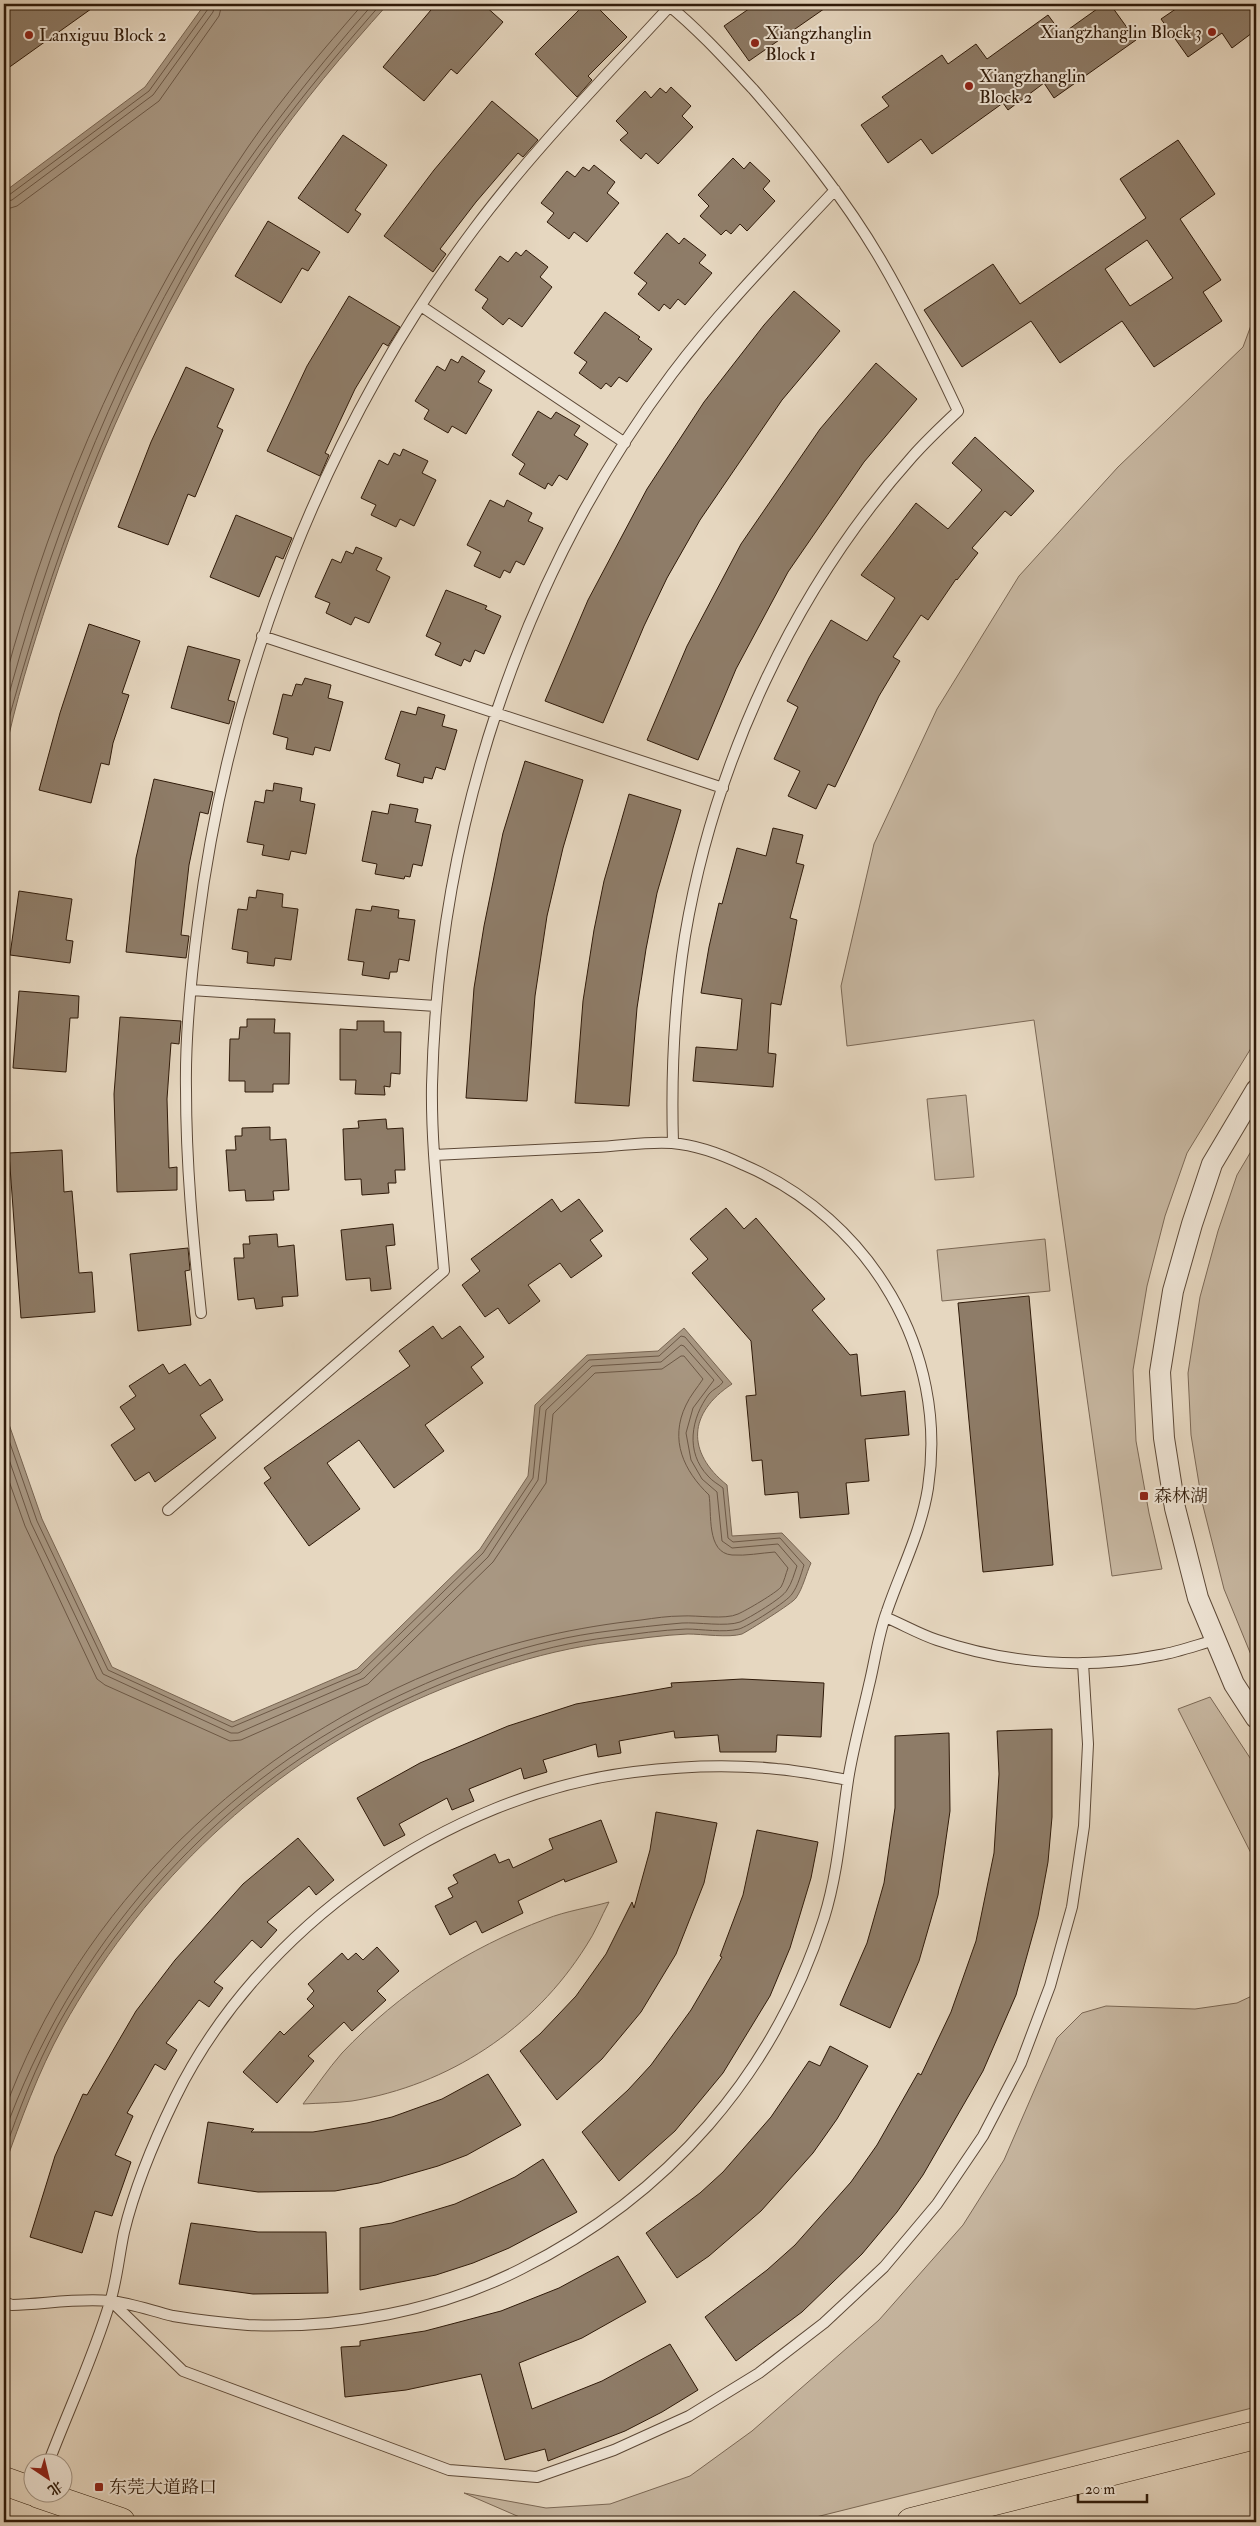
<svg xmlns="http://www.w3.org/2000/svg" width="1260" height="2526" font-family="'IM FELL Double Pica','Noto Serif SC',serif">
<rect width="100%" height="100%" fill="#e6d7c0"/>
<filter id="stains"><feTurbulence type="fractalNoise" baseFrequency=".004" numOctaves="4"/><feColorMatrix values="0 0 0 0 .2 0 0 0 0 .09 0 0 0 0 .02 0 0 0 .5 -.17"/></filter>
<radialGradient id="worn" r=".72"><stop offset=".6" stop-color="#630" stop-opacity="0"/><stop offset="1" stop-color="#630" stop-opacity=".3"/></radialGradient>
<path fill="#c7b7a1" stroke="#7b6855" d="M 1256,312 L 1256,1040 L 1187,1153 L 1165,1216 L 1147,1286 L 1133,1370 L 1136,1441 L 1149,1513 L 1162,1569 L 1112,1576 L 1034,1020 L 847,1046 L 841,986 L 874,844 L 937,709 L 1019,576 L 1118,467 L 1243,347 Z
M 966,1095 L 974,1177 L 935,1180 L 927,1099 Z
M 1256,1143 L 1256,1667 L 1224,1589 L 1202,1502 L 1191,1435 L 1188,1373 L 1200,1297 L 1218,1231 L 1237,1175 Z
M 1045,1239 L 1050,1291 L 942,1301 L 937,1250 Z
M 1210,1697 L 1256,1767 L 1256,1863 L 1178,1709 Z
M 609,1902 C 601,1917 595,1933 586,1946 C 534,2029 449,2085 352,2101 C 336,2103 319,2103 303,2104 C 316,2087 328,2069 342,2053 C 400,1992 468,1948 546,1919 C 566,1911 588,1908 609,1902 Z
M 1256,1994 L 1256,2407 L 796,2522 L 531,2522 L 464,2493 L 546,2508 L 610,2504 L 690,2476 L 752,2431 L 879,2320 L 963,2225 L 1004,2160 L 1057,2038 L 1082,2013 L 1106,2006 L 1195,2009 L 1237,2003 Z"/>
<path fill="#a89782" stroke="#786552" d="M 205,4 L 388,4 C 344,53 301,103 264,158 C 171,292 100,441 49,597 C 32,649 15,703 4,758 L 4,192 L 145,87 Z
M 684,1328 L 732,1384 C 688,1413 686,1452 727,1485 L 732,1536 L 782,1533 L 811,1563 C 806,1574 803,1588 796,1598 C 793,1603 748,1631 742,1634 C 729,1638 702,1634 688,1634 C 663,1635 637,1639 612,1642 C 536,1651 459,1679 390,1712 C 252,1779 137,1894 63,2027 C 38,2072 21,2120 4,2167 L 4,1410 L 42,1519 L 112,1667 L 233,1722 L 357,1669 L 480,1549 L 528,1476 L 535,1405 L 587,1355 L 658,1351 Z"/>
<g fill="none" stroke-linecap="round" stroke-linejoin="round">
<path stroke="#6c5846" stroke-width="1" d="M 4,196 L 9,195 L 149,91 L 208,9 L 209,4
M 4,202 L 12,200 L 153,95 L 213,12 L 215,4
M 4,210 L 17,206 L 159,101 L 219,16 L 222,4
M 4,683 C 54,493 137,309 248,147 C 283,96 323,50 363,4
M 4,713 C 47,549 109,387 196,241 C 247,156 308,78 373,4
M 4,737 C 50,563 110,402 201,245 C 251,158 315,79 381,4
M 4,1426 L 37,1521 L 108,1670 L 232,1727 L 360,1673 L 483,1553 L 533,1478 L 540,1407 L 589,1360 L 659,1356 L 681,1336 L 685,1337 L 723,1382 C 720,1387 713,1389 709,1394 C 691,1418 685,1452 708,1476 C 712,1481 718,1484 723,1488 L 728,1538 L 733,1542 L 780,1538 L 804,1565 C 801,1574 798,1586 792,1594 C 788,1601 747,1627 739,1629 C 723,1633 702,1629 686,1629 C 661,1630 636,1634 611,1637 C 535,1646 457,1674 388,1708 C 249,1775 133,1890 58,2025 C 36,2066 19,2109 4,2153
M 4,1445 L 31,1523 L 103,1674 L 231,1733 L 238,1733 L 364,1678 L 488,1557 L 538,1480 L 546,1410 L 592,1366 L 661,1362 L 681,1345 L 684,1346 L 714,1380 L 693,1408 L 686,1433 L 691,1460 L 702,1479 L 717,1492 L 722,1541 L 732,1548 L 778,1544 L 797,1566 C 794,1574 792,1583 787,1590 C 783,1598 749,1618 740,1622 C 726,1627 698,1622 682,1623 C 658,1625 633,1628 609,1631 C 532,1640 455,1668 386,1702 C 207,1788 70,1949 4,2134
M 4,1467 L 25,1526 L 97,1679 L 105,1685 L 230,1741 L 241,1740 L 368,1684 L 493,1562 L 546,1483 L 553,1414 L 595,1373 L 662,1369 L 681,1356 L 684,1356 L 703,1379 C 697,1388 690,1396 686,1405 C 669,1440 684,1471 709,1495 C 712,1513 706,1553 732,1555 C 746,1556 761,1553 775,1552 L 788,1568 C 786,1573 784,1582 781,1587 C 776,1593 747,1610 738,1614 C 725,1620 697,1615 682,1616 C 668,1616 655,1618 641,1620 C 577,1627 513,1641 453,1664 C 251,1741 77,1907 4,2112"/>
</g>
<path fill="#8e7c68" stroke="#2f1a09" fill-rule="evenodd" d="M 4,4 L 98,4 L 4,71 Z
M 436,4 L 483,4 L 503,22 L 457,74 L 451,69 L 424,101 L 383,67 Z
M 585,4 L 594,4 L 627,37 L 588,76 L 592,80 L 577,97 L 535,54 Z
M 756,4 L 831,4 L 749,61 L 724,26 Z
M 1104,4 L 1110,4 L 1136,40 L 1054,98 L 1044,83 L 1008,110 L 1003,103 L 932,154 L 921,139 L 888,163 L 861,125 L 889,106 L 882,97 L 942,55 L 948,64 L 976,44 L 987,59 L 1048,15 L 1062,34 Z
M 1183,4 L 1256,4 L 1256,30 L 1232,48 L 1222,33 L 1188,57 L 1161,19 Z
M 671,87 L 691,106 L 682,116 L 693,127 L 658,164 L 646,153 L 641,159 L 620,140 L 628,133 L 616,121 L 645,91 L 651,98 L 660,88 L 666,93 Z
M 492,101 L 538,140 L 523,157 L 518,153 L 476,202 L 440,249 L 446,254 L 433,272 L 384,236 L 434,170 Z
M 343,135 L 387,165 L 355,210 L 361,214 L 348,233 L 298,198 Z
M 1178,140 L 1215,194 L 1180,219 L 1221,280 L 1203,292 L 1222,321 L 1154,367 L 1122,321 L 1060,363 L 1031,321 L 962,367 L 924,310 L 993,264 L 1020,304 L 1146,218 L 1120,179 ZM 1147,240 L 1173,278 L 1130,306 L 1105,269 Z
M 733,158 L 744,169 L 750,162 L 770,181 L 763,189 L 775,201 L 747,231 L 740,224 L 731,234 L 726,230 L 721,235 L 700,216 L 709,206 L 698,195 Z
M 594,165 L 615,182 L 607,193 L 619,203 L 587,242 L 574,232 L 569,239 L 547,222 L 554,213 L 541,203 L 567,171 L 575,177 L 583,167 L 589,171 Z
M 268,221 L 320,252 L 308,271 L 302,268 L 281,303 L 235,276 Z
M 667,233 L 679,244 L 684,238 L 706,255 L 699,263 L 712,273 L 685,305 L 678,299 L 670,309 L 664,304 L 659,311 L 638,294 L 647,283 L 634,273 Z
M 526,250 L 548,267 L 540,277 L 552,287 L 522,327 L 509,318 L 503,325 L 482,308 L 488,299 L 475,290 L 500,256 L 508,262 L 516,252 L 521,256 Z
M 794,291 L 840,331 L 782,400 L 700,520 L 667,578 L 644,626 L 603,723 L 545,701 L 588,600 L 647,489 L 704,402 L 764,325 Z
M 349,296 L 400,327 L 388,346 L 383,343 L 355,389 L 325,453 L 329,455 L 320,476 L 267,451 L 307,366 Z
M 605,312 L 640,337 L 638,339 L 652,349 L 627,382 L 619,377 L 611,387 L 606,383 L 601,389 L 579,373 L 587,362 L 574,353 Z
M 462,356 L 485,371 L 478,382 L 492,390 L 466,434 L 452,426 L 448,433 L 424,419 L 429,410 L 415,401 L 437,366 L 445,371 L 451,359 L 458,363 Z
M 876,363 L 917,399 L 864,462 L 788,572 L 736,669 L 698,760 L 647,740 L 687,646 L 741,544 L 820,429 Z
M 186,367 L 234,389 L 217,427 L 223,430 L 195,497 L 188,494 L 168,545 L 118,527 L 151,442 Z
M 538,411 L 551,419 L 556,412 L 580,426 L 574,435 L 588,444 L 567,480 L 559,475 L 552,486 L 548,483 L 545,489 L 519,474 L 525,464 L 512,455 Z
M 975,437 L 1034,491 L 1011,516 L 1005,511 L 972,548 L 978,553 L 957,580 L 956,579 L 928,620 L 921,615 L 893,657 L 900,661 L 879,696 L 835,787 L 828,784 L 816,809 L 788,796 L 800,771 L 774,759 L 798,707 L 787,701 L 809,658 L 831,620 L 867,641 L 895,598 L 861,575 L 916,503 L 948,529 L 982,490 L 952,463 Z
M 403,449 L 428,461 L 422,473 L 436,480 L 414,526 L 400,519 L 396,527 L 371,515 L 376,505 L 361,498 L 379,460 L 388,465 L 394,453 L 400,456 Z
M 490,500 L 504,507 L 507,500 L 532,513 L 528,521 L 543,528 L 524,565 L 516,561 L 510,573 L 504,570 L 500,578 L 474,566 L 481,552 L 467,545 Z
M 236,515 L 292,538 L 283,559 L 276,556 L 259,597 L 210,577 Z
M 356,547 L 382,558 L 376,570 L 390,577 L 369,623 L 355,617 L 351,625 L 326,613 L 330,603 L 315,597 L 332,559 L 341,563 L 346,551 L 353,554 Z
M 446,590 L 487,606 L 485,609 L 501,616 L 484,654 L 475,650 L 470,662 L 464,659 L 461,666 L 435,655 L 441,643 L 426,636 Z
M 89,624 L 140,641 L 122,693 L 129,695 L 113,743 L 109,765 L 101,763 L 91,803 L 39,790 L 60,713 Z
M 188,646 L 240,660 L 228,700 L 235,702 L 229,724 L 171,708 Z
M 305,678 L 331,685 L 328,698 L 343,702 L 330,751 L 315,747 L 313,755 L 286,749 L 288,738 L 273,734 L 283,694 L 292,696 L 296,684 L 302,685 Z
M 418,707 L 445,715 L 442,726 L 457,730 L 445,770 L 436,767 L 432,779 L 424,777 L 423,783 L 397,776 L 400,764 L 385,759 L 401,711 L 416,715 Z
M 525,761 L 583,780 L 563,848 L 547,916 L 535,996 L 527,1101 L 466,1098 L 474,988 L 484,926 L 503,833 Z
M 154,779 L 213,792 L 208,814 L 200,812 L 189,865 L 181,935 L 189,936 L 186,958 L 126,952 L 136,858 Z
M 274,783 L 302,788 L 300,801 L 315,804 L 306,854 L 291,851 L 289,860 L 262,855 L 264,845 L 247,842 L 255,801 L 264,803 L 266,790 L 273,791 Z
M 629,794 L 681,810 L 657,893 L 646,949 L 637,1008 L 629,1106 L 575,1103 L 583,1001 L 594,930 L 604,881 Z
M 390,804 L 418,809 L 415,822 L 431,825 L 422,866 L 413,864 L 410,877 L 405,876 L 404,879 L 375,874 L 377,864 L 362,861 L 372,811 L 388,814 Z
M 773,828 L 803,835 L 796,863 L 804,865 L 790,918 L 797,920 L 781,1005 L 771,1003 L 768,1053 L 776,1054 L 773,1087 L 693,1081 L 696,1047 L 737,1050 L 742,999 L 701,993 L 709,947 L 719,903 L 722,904 L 737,848 L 766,856 Z
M 257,890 L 283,894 L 282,907 L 298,909 L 291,960 L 275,958 L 274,966 L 247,963 L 248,952 L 232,949 L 238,909 L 247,910 L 249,897 L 256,898 Z
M 19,891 L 72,899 L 66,940 L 73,941 L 70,963 L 10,955 Z
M 372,906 L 399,910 L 398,918 L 415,920 L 409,961 L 399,959 L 397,972 L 390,972 L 389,979 L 362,975 L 364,962 L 348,960 L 356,909 L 371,911 Z
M 19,991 L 79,996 L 78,1018 L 70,1018 L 66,1072 L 13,1068 Z
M 120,1017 L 181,1021 L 179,1044 L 171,1043 L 167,1099 L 169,1168 L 177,1167 L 177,1190 L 117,1192 L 114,1094 Z
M 247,1019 L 275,1019 L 274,1033 L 290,1033 L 289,1084 L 273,1084 L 273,1092 L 245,1092 L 245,1081 L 229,1081 L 230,1039 L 239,1039 L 240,1027 L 247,1027 Z
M 357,1021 L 384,1021 L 384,1032 L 401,1032 L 400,1074 L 391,1073 L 390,1087 L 384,1086 L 385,1095 L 355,1094 L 356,1080 L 340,1080 L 340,1029 L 357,1030 Z
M 386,1119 L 387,1129 L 403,1128 L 405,1170 L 395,1170 L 396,1183 L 388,1183 L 389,1193 L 362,1195 L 361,1179 L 345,1180 L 343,1129 L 359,1128 L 358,1121 Z
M 270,1127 L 270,1140 L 286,1139 L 289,1190 L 273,1191 L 274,1200 L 246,1201 L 245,1190 L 229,1191 L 226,1150 L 236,1150 L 235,1136 L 242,1136 L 242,1128 Z
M 62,1150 L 64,1192 L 72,1191 L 79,1273 L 92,1272 L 95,1312 L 21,1318 L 9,1153 Z
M 552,1199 L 561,1212 L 579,1199 L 603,1231 L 590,1240 L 602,1256 L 571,1278 L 560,1263 L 528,1285 L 540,1301 L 509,1324 L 498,1308 L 485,1317 L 462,1285 L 480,1271 L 471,1259 Z
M 726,1208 L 744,1229 L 756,1218 L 825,1299 L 812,1310 L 850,1355 L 857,1354 L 861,1396 L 905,1391 L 909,1435 L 865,1439 L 869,1481 L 846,1483 L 849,1514 L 800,1518 L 798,1492 L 765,1495 L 762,1460 L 752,1461 L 746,1396 L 756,1395 L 751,1341 L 692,1273 L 708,1259 L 690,1239 Z
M 393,1224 L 395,1245 L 386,1246 L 391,1289 L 371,1291 L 370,1278 L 346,1280 L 341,1230 Z
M 277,1234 L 278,1247 L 294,1245 L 298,1296 L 282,1297 L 283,1306 L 256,1309 L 254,1298 L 238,1300 L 234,1258 L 244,1258 L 243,1244 L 250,1244 L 249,1236 Z
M 188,1248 L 190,1270 L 185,1271 L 191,1325 L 138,1331 L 130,1254 Z
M 1029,1296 L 1053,1565 L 983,1572 L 958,1303 Z
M 433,1326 L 442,1339 L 460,1326 L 484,1357 L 471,1367 L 483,1383 L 425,1425 L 444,1451 L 394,1488 L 359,1440 L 327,1463 L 360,1509 L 309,1546 L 264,1483 L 271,1478 L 264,1468 L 410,1366 L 399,1351 Z
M 163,1364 L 169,1374 L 185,1364 L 200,1386 L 210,1379 L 223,1400 L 200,1415 L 216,1438 L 155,1482 L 149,1472 L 135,1481 L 111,1445 L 135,1429 L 120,1407 L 136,1396 L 129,1386 Z
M 742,1679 L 824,1683 L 821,1737 L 777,1735 L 776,1752 L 720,1752 L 718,1735 L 675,1738 L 674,1731 L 619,1741 L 621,1753 L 598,1757 L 596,1744 L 543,1760 L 547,1772 L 524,1779 L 521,1768 L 469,1789 L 474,1801 L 452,1810 L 447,1798 L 399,1824 L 405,1835 L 384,1846 L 357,1798 L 420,1763 L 508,1726 L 576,1704 L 672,1687 L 671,1683 Z
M 1052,1729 L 1052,1817 L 1048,1862 L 1038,1916 L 1016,1995 L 983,2071 L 923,2175 L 897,2212 L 862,2254 L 802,2312 L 736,2361 L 705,2317 L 767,2270 L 795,2245 L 851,2182 L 877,2145 L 918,2073 L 921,2075 L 951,2012 L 976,1941 L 994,1853 L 999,1774 L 997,1731 Z
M 949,1733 L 950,1811 L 938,1895 L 919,1961 L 890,2028 L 840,2005 L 867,1943 L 884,1883 L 895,1808 L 895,1736 Z
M 656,1812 L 717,1823 L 704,1883 L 676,1954 L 641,2012 L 602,2059 L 557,2100 L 520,2051 L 540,2034 L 576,1996 L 606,1954 L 632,1902 L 634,1908 L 650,1850 Z
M 601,1820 L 617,1862 L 565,1882 L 564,1879 L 518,1901 L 523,1913 L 482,1933 L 476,1921 L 450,1935 L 435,1906 L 453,1897 L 448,1888 L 458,1883 L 453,1875 L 495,1854 L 499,1863 L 509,1859 L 513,1868 L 553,1849 L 549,1839 Z
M 757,1830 L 818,1842 L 811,1878 L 790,1948 L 770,1996 L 723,2073 L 675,2131 L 619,2181 L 582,2132 L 628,2090 L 651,2065 L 691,2010 L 722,1957 L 720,1956 L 743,1895 Z
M 298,1838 L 334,1880 L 316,1895 L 309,1886 L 267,1922 L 277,1930 L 261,1948 L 252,1940 L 214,1982 L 223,1988 L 209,2007 L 199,2000 L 166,2043 L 177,2050 L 165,2070 L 155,2064 L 127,2113 L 133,2116 L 115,2155 L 131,2162 L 112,2216 L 95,2211 L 82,2253 L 30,2237 L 55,2156 L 83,2094 L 87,2095 L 136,2011 L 175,1960 L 243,1884 Z
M 377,1947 L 399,1971 L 377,1991 L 386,2000 L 352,2031 L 344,2022 L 308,2056 L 314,2061 L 277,2103 L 243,2072 L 280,2031 L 284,2035 L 314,2006 L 307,1999 L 314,1991 L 308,1984 L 320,1973 L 342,1953 L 348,1960 L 356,1953 L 363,1960 Z
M 830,2046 L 868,2066 L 837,2119 L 813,2153 L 761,2211 L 709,2256 L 677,2278 L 646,2233 L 700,2193 L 723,2172 L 771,2117 L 809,2061 L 820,2066 Z
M 488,2074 L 521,2125 L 467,2155 L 438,2166 L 379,2183 L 335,2191 L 258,2192 L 198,2183 L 208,2122 L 254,2129 L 251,2132 L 313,2132 L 367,2123 L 392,2117 L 442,2099 Z
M 543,2159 L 577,2212 L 509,2248 L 473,2263 L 436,2275 L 360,2290 L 360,2228 L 392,2223 L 455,2204 L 515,2177 Z
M 191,2223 L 258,2232 L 326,2232 L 328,2293 L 253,2294 L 179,2284 Z
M 618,2256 L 646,2302 L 582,2338 L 519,2363 L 532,2409 L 602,2381 L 670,2344 L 698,2390 L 662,2412 L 625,2431 L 548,2461 L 545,2449 L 505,2460 L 481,2374 L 406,2390 L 345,2397 L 341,2347 L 360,2346 L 360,2341 L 425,2331 L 501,2311 L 559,2288 Z"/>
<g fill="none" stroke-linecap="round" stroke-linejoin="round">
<defs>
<path id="lane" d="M 667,4 C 698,29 726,60 753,89 C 800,143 846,200 882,262 C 910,310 934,360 958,411 C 942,426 926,441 912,457 C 794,589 714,763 685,936 C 674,1005 671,1074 673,1143
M 421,306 L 625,443
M 262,636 L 723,788
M 191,990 L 436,1006
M 201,1313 C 193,1238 186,1164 186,1089 C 185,1034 191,977 198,923 C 230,674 323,431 474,229 C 533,150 603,79 670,6
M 168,1510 L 444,1271 C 439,1209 431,1147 432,1085 C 438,831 519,578 672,374 C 721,309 779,250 835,190
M 885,1617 C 902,1624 919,1634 937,1640 C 1008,1664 1086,1670 1160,1655 C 1178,1652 1197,1645 1215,1640
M 111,2301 L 183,2371 L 449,2470 L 537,2477 L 614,2450 L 689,2416 L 759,2373 L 824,2323 L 884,2267 L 937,2204 L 983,2136 L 1021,2063 L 1050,1986 L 1072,1907 L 1084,1826 L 1088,1744 L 1083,1663
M 4,2302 L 12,2305 C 44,2304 78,2298 110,2301 C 131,2303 152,2311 173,2316 C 197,2320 224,2323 248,2325 C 340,2329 439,2311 521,2269 C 667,2196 774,2075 824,1918 C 838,1873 841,1827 848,1780 C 853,1748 862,1716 869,1685 C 875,1661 878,1635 887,1611 C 901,1570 921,1532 928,1488 C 949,1351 870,1219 744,1165 C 723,1155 696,1145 672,1143 C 648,1141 621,1146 596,1147 C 542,1150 488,1152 434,1155
M 48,2464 C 68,2411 94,2356 110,2302 C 117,2280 119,2255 124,2232 C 135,2186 154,2141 175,2098 C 258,1928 447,1795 634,1772 C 681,1766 730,1764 777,1769 C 801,1771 825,1776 848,1780"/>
<path id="street" d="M 1256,1090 L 1212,1164 L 1192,1224 L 1173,1291 L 1160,1372 L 1164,1438 L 1175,1508 L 1198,1598 L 1234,1684 L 1256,1718"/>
<path id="primary" d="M 4,2481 L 32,2491
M 39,2494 L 121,2522
M 911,2522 L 1256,2435"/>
</defs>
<use href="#lane" stroke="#5d4937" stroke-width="12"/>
<use href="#street" stroke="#5d4937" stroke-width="22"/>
<use href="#primary" stroke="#2f1a09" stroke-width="29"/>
<use href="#lane" stroke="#efe5d6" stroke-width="10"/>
<use href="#street" stroke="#efe5d6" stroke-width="20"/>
<use href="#primary" stroke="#e6d7c0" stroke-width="28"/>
</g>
<g fill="#8f2418" stroke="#efe5d6" stroke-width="2">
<circle cx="1212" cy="32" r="5"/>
<circle cx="29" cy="35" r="5"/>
<circle cx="755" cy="43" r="5"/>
<circle cx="969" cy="86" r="5"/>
<rect x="1139" y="1491" width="10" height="10" rx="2.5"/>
<rect x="94" y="2482" width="10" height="10" rx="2.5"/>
</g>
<g text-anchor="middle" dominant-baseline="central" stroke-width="4" stroke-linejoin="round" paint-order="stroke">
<g font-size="18" fill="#2f1a09" stroke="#efe5d6" text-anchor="start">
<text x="1202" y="32" text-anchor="end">Xiangzhanglin Block 3</text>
<text x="765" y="33">Xiangzhanglin<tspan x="765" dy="21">Block 1</tspan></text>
<text x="39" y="35">Lanxiguu Block 2</text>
<text x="979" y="76">Xiangzhanglin<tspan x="979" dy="21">Block 2</tspan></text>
<text x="1154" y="1496">森林湖</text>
<text x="109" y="2487">东莞大道路口</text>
</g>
</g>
<rect width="1260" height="2526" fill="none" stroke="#e6d7c0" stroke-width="20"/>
<rect x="5" y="5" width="1250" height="2516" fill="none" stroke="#2f1a09" stroke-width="2.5"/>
<rect x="10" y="10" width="1240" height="2506" fill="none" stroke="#2f1a09"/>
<g transform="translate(48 2478) rotate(145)"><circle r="24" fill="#efe5d6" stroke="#a29484"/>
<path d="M0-4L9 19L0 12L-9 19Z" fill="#8f2418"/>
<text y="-8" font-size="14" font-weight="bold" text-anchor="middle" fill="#2f1a09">北</text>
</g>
<path d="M1078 2494v8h69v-8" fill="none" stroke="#2f1a09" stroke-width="2.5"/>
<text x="1085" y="2494" font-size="15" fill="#2f1a09" stroke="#efe5d6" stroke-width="4" paint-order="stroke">20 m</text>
<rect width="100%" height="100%" filter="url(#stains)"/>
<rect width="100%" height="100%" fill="url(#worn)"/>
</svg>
